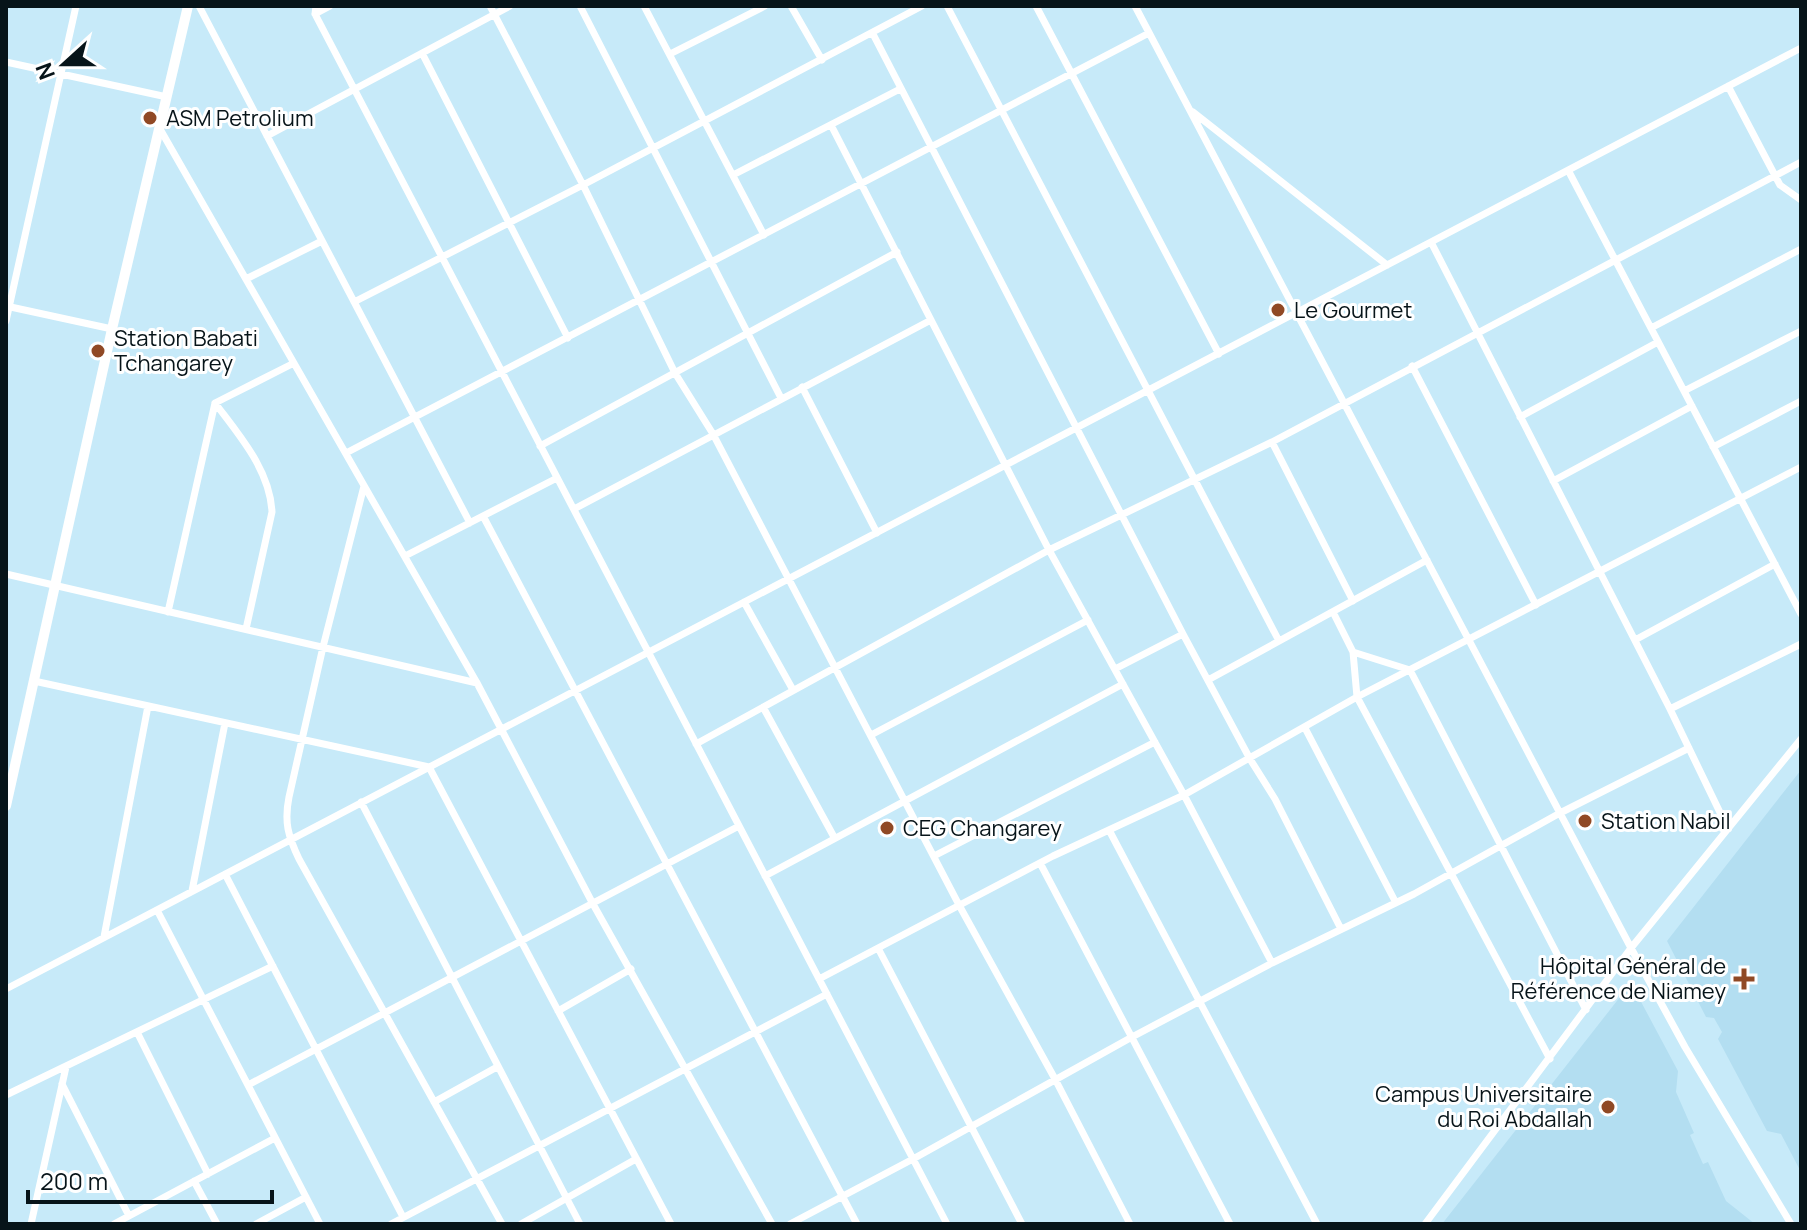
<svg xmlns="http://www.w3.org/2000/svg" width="1807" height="1230" font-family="Manrope,sans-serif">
<rect width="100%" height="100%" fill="#c7eaf9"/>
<path fill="#b3def1" d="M 1801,770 L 1801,1172 L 1781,1134 L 1767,1131 L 1718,1039 L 1722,1032 L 1714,1018 L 1706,1017 L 1667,941 Z
M 1631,983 L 1678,1071 L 1676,1092 L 1694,1133 L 1690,1135 L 1703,1164 L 1708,1162 L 1726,1201 L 1755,1224 L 1442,1224 Z"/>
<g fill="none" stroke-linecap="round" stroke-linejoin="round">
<path stroke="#fff" stroke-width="7" d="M 199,6 L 470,523
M 316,6 L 315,14 L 947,1224
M 490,6 L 583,185 L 675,373 L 713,434 L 959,905 L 1055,1079 L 1130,1224
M 580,6 L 781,398
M 644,6 L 764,235
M 791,6 L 822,60
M 947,6 L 1279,641
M 1036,6 L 1219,354
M 1135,6 L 1631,948 L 1685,1047 L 1791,1224
M 315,14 L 330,6
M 873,34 L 1183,634 L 1250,759 L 1275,799 L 1341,929
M 422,53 L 568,338
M 670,54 L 765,6
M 6,62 L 167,97
M 1728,86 L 1780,185 L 1801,200
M 1193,112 L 1387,265
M 831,125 L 1049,550 L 1184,795 L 1272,963
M 160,129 L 477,683 L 593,904 L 772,1224
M 267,136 L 510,6
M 1568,170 L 1801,614
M 733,175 L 900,89
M 1431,242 L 1670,709 L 1728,829
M 246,279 L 322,241
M 354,302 L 583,185 L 922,6
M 6,306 L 112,329
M 6,321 L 76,6
M 1651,328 L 1801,249
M 1412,366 L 1536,605
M 802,387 L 877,533
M 1684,391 L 1801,331
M 215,403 C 239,435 270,470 272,512 L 246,629
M 1520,417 L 1658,342
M 1272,442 L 1353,601
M 540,446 L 897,252
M 1713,447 L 1801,401
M 346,453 L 1149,33
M 1553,481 L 1692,406
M 364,486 L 323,647 L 289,797 C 284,822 288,836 299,859 L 502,1224
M 574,509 L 931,320
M 483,516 L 857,1224
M 405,556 L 557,478
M 6,574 L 477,683
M 744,602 L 793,690
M 168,612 L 215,403 L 294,363
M 1333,612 L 1353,652 L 1357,697 L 1550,1059
M 1635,640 L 1775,564
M 1353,652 L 1410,670 L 1586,1010
M 1115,669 L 1183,634
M 1208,680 L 1427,560
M 34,681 L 429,767 L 671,1224
M 763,707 L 834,837
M 1670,709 L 1801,644
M 1305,728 L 1396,903
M 871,735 L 1088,620
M 696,744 L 1049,550 L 1272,442 L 1801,162
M 361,802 L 580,1224
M 1109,830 L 1317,1224
M 934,856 L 1155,742
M 1040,863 L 1230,1224
M 225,874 L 403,1217
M 765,876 L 1123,684
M 192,891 L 225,723
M 157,910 L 320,1224
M 104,937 L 148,706
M 878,948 L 1022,1224
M 819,979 L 1053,856 L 1184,795 L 1357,697 L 1801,467
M 6,989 L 1801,48
M 558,1011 L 631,969
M 137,1032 L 208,1174
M 62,1084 L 129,1216
M 248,1085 L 739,826
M 6,1095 L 273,966
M 434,1102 L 497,1067
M 194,1181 L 217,1224
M 31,1224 L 66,1067
M 114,1224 L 275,1138
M 256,1224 L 306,1197
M 391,1224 L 827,994
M 521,1224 L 636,1159
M 790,1224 L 913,1159 L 1132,1037 L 1272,963 L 1414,894 L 1560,813 L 1689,748
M 1425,1224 L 1631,948 L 1801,739"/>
<path stroke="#fff" stroke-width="10" d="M 6,806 L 112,329 L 188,6"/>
</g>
<g fill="#904925" stroke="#fff" stroke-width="3">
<circle cx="150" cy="118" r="8"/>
<circle cx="1278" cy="310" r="8"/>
<circle cx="98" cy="351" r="8"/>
<circle cx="1585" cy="821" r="8"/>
<circle cx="887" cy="828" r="8"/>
<path d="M1740 967h8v8h8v8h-8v8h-8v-8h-8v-8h8z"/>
<circle cx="1608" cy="1107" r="8"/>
</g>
<g text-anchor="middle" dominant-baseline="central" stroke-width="6" stroke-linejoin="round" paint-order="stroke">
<g font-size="22" fill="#071419" stroke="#fff" text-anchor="start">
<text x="166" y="118">ASM Petrolium</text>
<text x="1294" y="310">Le Gourmet</text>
<text x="114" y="338">Station Babati<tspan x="114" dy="25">Tchangarey</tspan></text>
<text x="1601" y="821">Station Nabil</text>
<text x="903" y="828">CEG Changarey</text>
<text x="1726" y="966" text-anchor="end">Hôpital Général de<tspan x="1726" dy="25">Référence de Niamey</tspan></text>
<text x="1592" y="1094" text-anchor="end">Campus Universitaire<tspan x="1592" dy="25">du Roi Abdallah</tspan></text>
</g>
</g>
<rect width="1807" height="1230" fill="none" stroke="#071419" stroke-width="16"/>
<g transform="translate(64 64) rotate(249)" stroke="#ffffff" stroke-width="6" paint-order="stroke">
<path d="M0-6L14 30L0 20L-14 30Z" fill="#071419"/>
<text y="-12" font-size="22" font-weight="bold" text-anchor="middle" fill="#071419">N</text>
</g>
<path d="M28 1190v12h244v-12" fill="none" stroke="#071419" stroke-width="4"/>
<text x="40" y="1190" font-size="24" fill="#071419" stroke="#ffffff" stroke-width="6" paint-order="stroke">200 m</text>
</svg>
